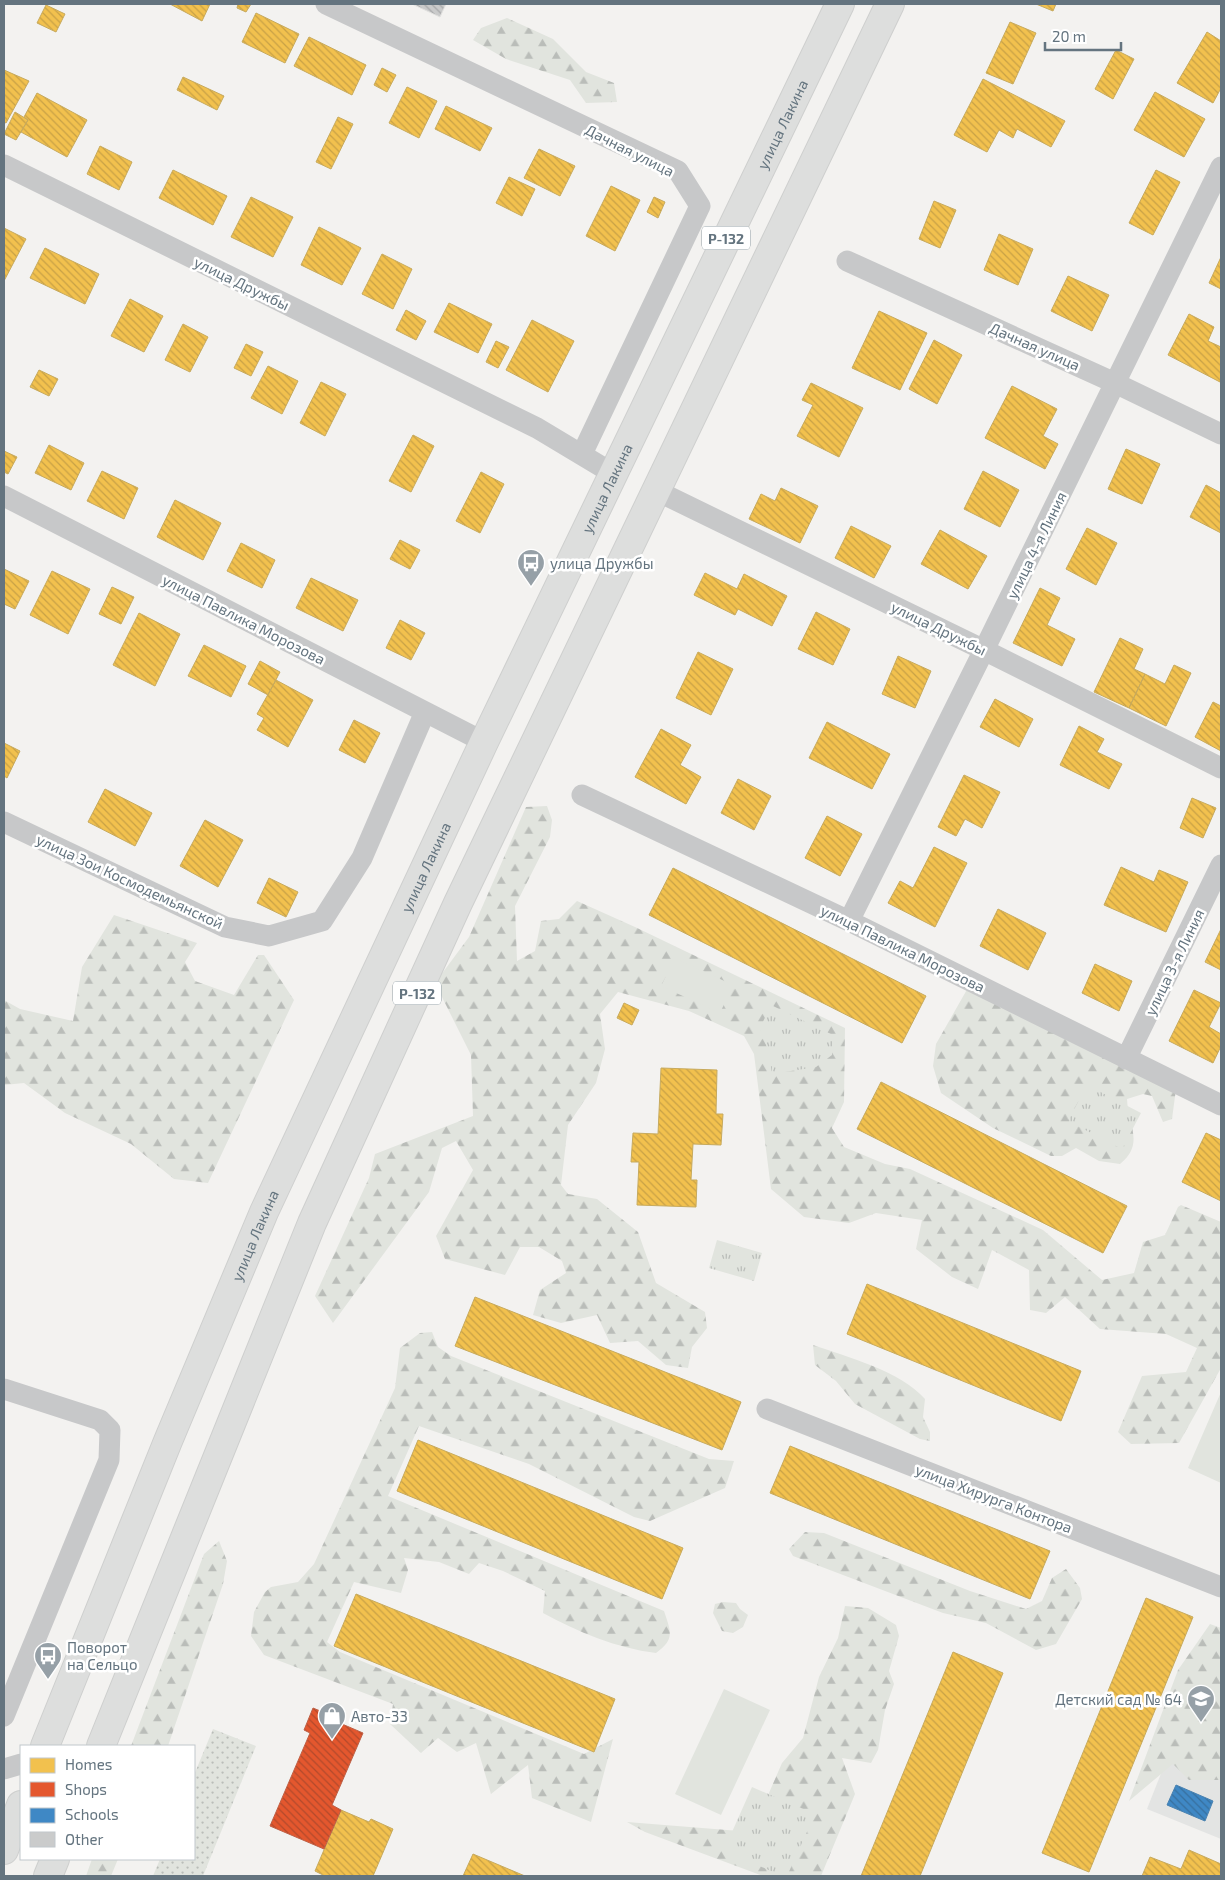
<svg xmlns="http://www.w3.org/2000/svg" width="1225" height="1880" font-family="'Exo 2',sans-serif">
<defs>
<pattern id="grass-dots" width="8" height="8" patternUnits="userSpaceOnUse" patternTransform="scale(1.25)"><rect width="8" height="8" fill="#e1e4de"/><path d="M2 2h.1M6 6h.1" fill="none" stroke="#babdb9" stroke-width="1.8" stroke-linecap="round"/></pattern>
<pattern id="forest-firs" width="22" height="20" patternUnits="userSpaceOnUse" patternTransform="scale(1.25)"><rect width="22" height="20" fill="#e1e4de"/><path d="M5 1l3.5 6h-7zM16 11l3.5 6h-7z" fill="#babdb9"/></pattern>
<pattern id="park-tufts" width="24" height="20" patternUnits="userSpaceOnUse" patternTransform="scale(1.25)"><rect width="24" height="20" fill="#e1e4de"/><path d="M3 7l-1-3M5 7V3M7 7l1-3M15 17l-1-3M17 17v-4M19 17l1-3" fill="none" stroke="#babdb9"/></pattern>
<pattern id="homes-back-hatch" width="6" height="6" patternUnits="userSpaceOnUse" patternTransform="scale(1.25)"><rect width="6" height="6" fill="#f2c14e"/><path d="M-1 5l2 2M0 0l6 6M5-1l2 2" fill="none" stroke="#c8a146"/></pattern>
<pattern id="shops-back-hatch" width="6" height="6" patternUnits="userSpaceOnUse" patternTransform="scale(1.25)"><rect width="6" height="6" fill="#e4572e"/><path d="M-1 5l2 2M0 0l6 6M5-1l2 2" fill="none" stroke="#b24a2c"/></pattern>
<pattern id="schools-back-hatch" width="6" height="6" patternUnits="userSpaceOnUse" patternTransform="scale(1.25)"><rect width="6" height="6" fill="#3f88c5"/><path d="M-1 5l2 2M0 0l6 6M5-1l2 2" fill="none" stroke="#376f9d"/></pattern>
<pattern id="building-back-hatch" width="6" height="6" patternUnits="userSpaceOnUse" patternTransform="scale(1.25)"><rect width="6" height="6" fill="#cacbcb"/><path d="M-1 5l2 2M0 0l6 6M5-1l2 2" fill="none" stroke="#a8a9aa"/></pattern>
</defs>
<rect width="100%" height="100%" fill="#f3f2f0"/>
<path fill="#e3e4e3" d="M 1216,1634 L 1221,1636 L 1221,1839 L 1147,1809 Z"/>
<path fill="url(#grass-dots)" d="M 213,1729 L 256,1746 L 203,1876 L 153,1876 L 160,1859 L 194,1859 L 194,1775 Z"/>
<path fill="url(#forest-firs)" d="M 507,18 L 553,39 L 586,72 L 614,83 L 617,102 L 586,103 L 570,80 L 506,59 L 473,40 L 481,28 Z
M 547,806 L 552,820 L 550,837 L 515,906 L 517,961 L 535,951 L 541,921 L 559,919 L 577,901 L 635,927 L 845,1028 L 844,1102 L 832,1128 L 844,1147 L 885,1164 L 910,1169 L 1043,1230 L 1102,1280 L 1134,1273 L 1143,1242 L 1165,1235 L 1178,1207 L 1181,1205 L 1221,1222 L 1221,1368 L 1179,1443 L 1131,1444 L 1118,1432 L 1142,1376 L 1186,1372 L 1197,1348 L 1166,1334 L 1100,1329 L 1065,1297 L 1046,1313 L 1030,1310 L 1029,1270 L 992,1250 L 978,1289 L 952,1277 L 916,1249 L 922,1220 L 876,1213 L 849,1223 L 804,1217 L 771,1189 L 754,1054 L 744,1036 L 689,1011 L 618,992 L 600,1014 L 605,1049 L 596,1083 L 568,1125 L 561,1185 L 568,1194 L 597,1199 L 638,1232 L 656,1283 L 705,1312 L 707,1328 L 692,1347 L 688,1368 L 666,1365 L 638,1341 L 610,1343 L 597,1315 L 561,1323 L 533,1315 L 540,1290 L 566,1273 L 562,1261 L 539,1247 L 520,1247 L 505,1275 L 445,1259 L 436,1236 L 473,1170 L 456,1141 L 442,1148 L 429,1192 L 333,1323 L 315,1296 L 369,1178 L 375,1154 L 473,1116 L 471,1055 L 435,983 L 469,937 L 526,807 Z
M 114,915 L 197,943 L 185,962 L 195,981 L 234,995 L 258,955 L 264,955 L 294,1000 L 208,1183 L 174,1179 L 131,1144 L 65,1113 L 24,1083 L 4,1085 L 4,1000 L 20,1009 L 73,1021 L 82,967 Z
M 969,986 L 1176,1089 L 1172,1119 L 1163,1122 L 1152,1096 L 1143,1094 L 1127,1099 C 1128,1125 1145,1144 1120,1164 L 1099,1161 L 1076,1148 L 1062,1156 L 1051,1156 L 993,1128 L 941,1093 L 933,1066 L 936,1044 Z
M 432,1332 L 438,1347 L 451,1356 L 709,1459 L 734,1461 L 725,1488 L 650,1521 L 634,1517 L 529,1464 L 419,1426 L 388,1496 L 664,1611 C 671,1632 675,1639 656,1653 C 616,1648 578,1632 543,1613 L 545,1591 L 503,1571 L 479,1563 L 469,1574 L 439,1562 L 404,1558 L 408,1570 L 401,1593 L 354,1582 L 327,1642 L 340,1652 L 584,1754 L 613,1739 L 591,1822 L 532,1798 L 528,1765 L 491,1794 L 476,1743 L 457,1752 L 438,1738 L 421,1753 L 390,1724 L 393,1704 L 264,1655 L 251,1636 L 254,1612 L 265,1592 L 271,1587 L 298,1582 L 314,1564 L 395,1388 L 400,1348 L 420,1333 Z
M 813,1345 C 847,1357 901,1371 925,1399 L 923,1417 L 930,1432 L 930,1441 L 920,1439 L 855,1404 L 836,1381 L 815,1365 Z
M 805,1532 L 824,1533 L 970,1591 L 1026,1609 L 1042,1601 L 1052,1578 L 1066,1569 L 1080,1588 L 1082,1599 L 1056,1644 L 1036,1650 L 986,1623 L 943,1613 L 793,1556 L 789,1549 Z
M 219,1541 L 227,1561 L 223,1584 L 168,1746 L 131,1746 L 204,1554 Z
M 723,1602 L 736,1603 L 740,1609 L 748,1615 L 743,1627 L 733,1633 L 722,1631 L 713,1613 L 715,1604 Z
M 845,1606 L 868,1608 L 896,1625 L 899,1636 L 889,1671 L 894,1684 L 885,1710 L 878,1750 L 871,1763 L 842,1758 L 855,1794 L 821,1876 L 763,1876 L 645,1832 L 627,1822 L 752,1832 L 782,1763 L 803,1738 L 819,1677 L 838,1638 Z
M 1210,1624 L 1221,1628 L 1221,1780 L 1189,1780 L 1173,1764 L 1129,1801 L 1178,1670 Z
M 92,1859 L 118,1859 L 111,1876 L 86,1876 Z"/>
<path fill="url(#park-tufts)" d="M 771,1005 L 833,1035 L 832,1055 L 816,1067 L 772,1074 L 769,1053 L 760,1028 Z
M 1087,1085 L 1141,1113 L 1122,1149 L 1068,1121 Z
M 717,1240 L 762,1253 L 754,1281 L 709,1268 Z
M 752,1787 L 815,1814 L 787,1876 L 782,1876 L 724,1850 Z"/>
<path fill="#e1e4de" d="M 675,958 L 733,985 L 720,1013 L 661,986 Z
M 1221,1392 L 1221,1483 L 1188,1468 Z
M 724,1689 L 770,1710 L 721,1815 L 675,1794 Z"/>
<path fill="url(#homes-back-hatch)" stroke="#c7aa5d" d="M 170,4 L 210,4 L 202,21 Z
M 238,4 L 251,4 L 246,12 L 237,8 Z
M 1036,4 L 1056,4 L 1053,11 Z
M 46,5 L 65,14 L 56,32 L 37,23 Z
M 256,13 L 299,34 L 285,63 L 242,42 Z
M 1010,22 L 1036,33 L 1013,84 L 986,73 Z
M 1207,32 L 1221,41 L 1221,88 L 1213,103 L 1177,83 Z
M 309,37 L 366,65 L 352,95 L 294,66 Z
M 1116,50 L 1134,59 L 1113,99 L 1095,89 Z
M 382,68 L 396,75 L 387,92 L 374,85 Z
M 4,70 L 29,81 L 6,123 L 4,122 Z
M 183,77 L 224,96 L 217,110 L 177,90 Z
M 983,79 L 1065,121 L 1051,147 L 1017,129 L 1013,138 L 999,130 L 987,152 L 954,135 Z
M 407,87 L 437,101 L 419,138 L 389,123 Z
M 1155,92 L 1205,119 L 1184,157 L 1134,130 Z
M 37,93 L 87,120 L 67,157 L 21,132 L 28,120 L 24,117 Z
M 446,106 L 492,128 L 480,151 L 435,129 Z
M 15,112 L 28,120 L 16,140 L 4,134 Z
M 338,117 L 353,124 L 331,169 L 316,162 Z
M 100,146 L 132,162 L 119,190 L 87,174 Z
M 539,149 L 575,166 L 560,196 L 524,178 Z
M 173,170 L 227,196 L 213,225 L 159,198 Z
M 1156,170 L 1180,182 L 1153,235 L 1129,223 Z
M 509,177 L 535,189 L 522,216 L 496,203 Z
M 611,186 L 640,200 L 615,251 L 586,236 Z
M 251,197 L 293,217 L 273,257 L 231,237 Z
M 654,197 L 665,202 L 658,218 L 647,212 Z
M 934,201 L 956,210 L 940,248 L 919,239 Z
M 319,227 L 361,248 L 342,285 L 301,265 Z
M 4,228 L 26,239 L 4,281 Z
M 999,234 L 1033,249 L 1018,285 L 984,270 Z
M 45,248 L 99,274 L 85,304 L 30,278 Z
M 382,254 L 412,269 L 393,309 L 362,294 Z
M 1221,257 L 1221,289 L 1209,283 Z
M 1068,276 L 1109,295 L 1092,331 L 1051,311 Z
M 130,299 L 163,316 L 144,352 L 111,336 Z
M 449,303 L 492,324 L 478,353 L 434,332 Z
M 406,310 L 426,321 L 416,340 L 396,330 Z
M 879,311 L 927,333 L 900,390 L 852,368 Z
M 1189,314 L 1214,327 L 1208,341 L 1221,347 L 1221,379 L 1220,382 L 1168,355 Z
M 532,320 L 574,341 L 548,392 L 506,370 Z
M 183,324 L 208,337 L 190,372 L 165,360 Z
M 934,340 L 962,355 L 937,404 L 909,389 Z
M 496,341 L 509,347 L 498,368 L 486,362 Z
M 246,344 L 263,352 L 251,376 L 234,368 Z
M 268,366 L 298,381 L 282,414 L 251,398 Z
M 39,370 L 58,379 L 49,396 L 30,387 Z
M 321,382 L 346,394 L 325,436 L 300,423 Z
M 811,383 L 863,408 L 839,457 L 797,436 L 813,405 L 802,400 Z
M 1012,386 L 1057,409 L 1043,436 L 1058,444 L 1045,469 L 985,438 Z
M 413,435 L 434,446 L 411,492 L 389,481 Z
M 49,445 L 84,463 L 71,490 L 35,473 Z
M 1126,449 L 1160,464 L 1142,504 L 1108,489 Z
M 4,451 L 17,457 L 8,474 L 4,472 Z
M 102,471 L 138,488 L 124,519 L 87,501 Z
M 983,471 L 1019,490 L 1000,527 L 964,509 Z
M 481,472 L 504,484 L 480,533 L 456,521 Z
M 1206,485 L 1221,493 L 1221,533 L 1190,517 Z
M 781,488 L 818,506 L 800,543 L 749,519 L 761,494 L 775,501 Z
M 175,500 L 221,523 L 203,560 L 157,537 Z
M 851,526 L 891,546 L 874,578 L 835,558 Z
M 1087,528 L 1117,543 L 1096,585 L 1066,569 Z
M 940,530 L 987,556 L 968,589 L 921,564 Z
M 400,540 L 420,550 L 410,569 L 390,559 Z
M 241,543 L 275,560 L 262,588 L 227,571 Z
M 4,569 L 29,581 L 15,609 L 4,604 Z
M 52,571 L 90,589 L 68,634 L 30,615 Z
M 705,573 L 737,589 L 744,574 L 787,596 L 772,626 L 738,609 L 735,615 L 694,595 Z
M 311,578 L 358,600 L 343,631 L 296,608 Z
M 112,587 L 134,597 L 121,624 L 99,614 Z
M 1040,588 L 1060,598 L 1047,625 L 1075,639 L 1062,666 L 1013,643 Z
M 816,612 L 850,629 L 833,665 L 798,649 Z
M 139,613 L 180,634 L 155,686 L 113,665 Z
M 400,620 L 425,633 L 411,660 L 386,648 Z
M 1120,638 L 1143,649 L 1134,669 L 1145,674 L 1129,708 L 1094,692 Z
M 204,645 L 246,666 L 231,697 L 188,676 Z
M 698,652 L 733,669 L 711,715 L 676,698 Z
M 898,656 L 931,671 L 915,708 L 882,694 Z
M 260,661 L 280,672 L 268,695 L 248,684 Z
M 1174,665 L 1191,673 L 1166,726 L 1129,708 L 1145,674 L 1165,684 Z
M 276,680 L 313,700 L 288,747 L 257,730 L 264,718 L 257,714 Z
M 995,699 L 1033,719 L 1019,747 L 980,727 Z
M 1213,702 L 1221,706 L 1221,751 L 1195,737 Z
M 354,720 L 380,733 L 365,763 L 339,750 Z
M 827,722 L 890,754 L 872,789 L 809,758 Z
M 1079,726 L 1104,739 L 1097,752 L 1122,764 L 1109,789 L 1060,765 Z
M 661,729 L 691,745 L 680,765 L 701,777 L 686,804 L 635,777 Z
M 4,743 L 20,751 L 7,778 L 4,776 Z
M 964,775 L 1000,792 L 982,828 L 965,819 L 956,836 L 938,827 Z
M 738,779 L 771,796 L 754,830 L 721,813 Z
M 105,789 L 152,813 L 135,846 L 88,822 Z
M 1192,798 L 1216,808 L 1203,838 L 1180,828 Z
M 827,816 L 862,834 L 840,876 L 805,858 Z
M 205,820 L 243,840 L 218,887 L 180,866 Z
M 934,847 L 967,863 L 935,927 L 888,903 L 900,881 L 913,888 Z
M 1121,867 L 1154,882 L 1159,870 L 1188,882 L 1166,932 L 1104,905 Z
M 673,868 L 926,996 L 902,1043 L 649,915 Z
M 269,878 L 298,892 L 286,917 L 257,903 Z
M 998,909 L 1046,933 L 1028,970 L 980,946 Z
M 1221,929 L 1221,970 L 1205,962 Z
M 1095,964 L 1132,981 L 1119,1011 L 1082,993 Z
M 1194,990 L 1221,1003 L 1209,1027 L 1221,1034 L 1221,1046 L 1213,1063 L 1169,1041 Z
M 624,1003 L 639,1010 L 632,1025 L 617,1018 Z
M 661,1068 L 717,1070 L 716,1114 L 723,1114 L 721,1145 L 693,1144 L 691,1180 L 697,1180 L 696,1207 L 637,1205 L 639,1162 L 631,1162 L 633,1133 L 658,1134 Z
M 881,1082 L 1127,1206 L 1103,1253 L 857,1129 Z
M 1206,1133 L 1221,1140 L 1221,1201 L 1182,1182 Z
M 867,1284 L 1081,1371 L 1061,1421 L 847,1334 Z
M 475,1297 L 741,1402 L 722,1450 L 455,1346 Z
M 418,1440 L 683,1548 L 662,1599 L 397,1491 Z
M 790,1446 L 1050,1551 L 1030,1599 L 770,1493 Z
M 356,1594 L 615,1699 L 594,1752 L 334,1646 Z
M 1146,1598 L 1193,1617 L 1089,1872 L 1042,1853 Z
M 953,1652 L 1003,1673 L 920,1876 L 861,1876 Z
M 341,1810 L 369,1822 L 371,1819 L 393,1829 L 373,1876 L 322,1876 L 323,1875 L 315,1871 Z
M 1189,1850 L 1221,1864 L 1221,1876 L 1142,1876 L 1150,1857 L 1181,1869 Z
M 473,1854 L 506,1868 L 525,1876 L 463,1876 Z"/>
<path fill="url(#shops-back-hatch)" stroke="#be6046" d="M 313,1708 L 337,1718 L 335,1721 L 363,1733 L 332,1805 L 341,1810 L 324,1849 L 270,1826 L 310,1733 L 304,1730 Z"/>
<path fill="url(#schools-back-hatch)" stroke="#4a82b0" d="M 1176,1785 L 1213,1801 L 1205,1821 L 1167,1805 Z"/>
<path fill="url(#building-back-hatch)" stroke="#e2e2e0" d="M 412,4 L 446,4 L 440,17 Z"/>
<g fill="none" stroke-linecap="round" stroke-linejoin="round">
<defs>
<g id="trunk">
<path id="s1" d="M 45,1746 L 168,1441 L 264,1212 L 484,742 L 840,4"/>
<path d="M 101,1746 L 312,1223 L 458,903 L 890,4"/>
<path d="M 4,1850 L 21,1805"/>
<path d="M 48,1876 L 55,1859"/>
</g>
</defs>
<use href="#trunk" stroke="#cecfce" stroke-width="30"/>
<path stroke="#c7c8c9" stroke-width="21" d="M 326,4 L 678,171 L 700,206 L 582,454
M 4,165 L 537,428 L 612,473
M 847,261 L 1115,383 L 1221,434
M 655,490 L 984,650 L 1221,768
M 4,496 L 484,742
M 582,795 L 849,921 L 1221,1105
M 4,822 L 225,927 L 269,936 L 322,921 L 362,858 L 425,712
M 849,921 L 984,650 L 1221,167
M 1126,1059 L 1221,865
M 4,1389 L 100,1420 L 110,1430 L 109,1460 L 4,1716
M 767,1409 L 1221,1587
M 4,1769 L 21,1764"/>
<use href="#trunk" stroke="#dddedd" stroke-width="28"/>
</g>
<defs>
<symbol id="bus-pin" viewBox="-11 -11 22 30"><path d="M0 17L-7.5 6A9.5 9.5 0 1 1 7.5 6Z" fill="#96a0a7" stroke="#fff"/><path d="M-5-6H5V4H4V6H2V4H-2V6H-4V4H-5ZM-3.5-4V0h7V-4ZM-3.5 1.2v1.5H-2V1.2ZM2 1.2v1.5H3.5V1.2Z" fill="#fff"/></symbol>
<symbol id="school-pin" viewBox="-11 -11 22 30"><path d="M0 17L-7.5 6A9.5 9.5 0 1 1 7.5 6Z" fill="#96a0a7" stroke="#fff"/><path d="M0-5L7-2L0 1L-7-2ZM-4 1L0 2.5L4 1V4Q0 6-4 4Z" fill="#fff"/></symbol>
<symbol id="shop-pin" viewBox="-11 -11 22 30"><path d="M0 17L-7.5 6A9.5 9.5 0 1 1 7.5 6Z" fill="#96a0a7" stroke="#fff"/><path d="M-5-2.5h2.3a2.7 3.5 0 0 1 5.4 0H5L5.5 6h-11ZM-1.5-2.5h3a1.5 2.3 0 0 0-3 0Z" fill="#fff"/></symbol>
</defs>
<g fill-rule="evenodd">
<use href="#bus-pin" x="515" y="547" width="32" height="43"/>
<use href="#bus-pin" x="32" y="1640" width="32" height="43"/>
<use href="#school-pin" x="1185" y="1683" width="32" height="43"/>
<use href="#shop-pin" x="316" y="1700" width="32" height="43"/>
</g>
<g text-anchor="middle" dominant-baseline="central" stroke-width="5" stroke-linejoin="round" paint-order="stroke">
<g fill="#fff" stroke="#929ea5" stroke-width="1">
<rect x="702" y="226.5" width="48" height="23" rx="4"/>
<rect x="393" y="981.5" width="48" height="23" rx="4"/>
</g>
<g font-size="14" font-weight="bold" fill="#64747f">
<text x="726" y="238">Р-132</text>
<text x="417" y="993">Р-132</text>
</g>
<g font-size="15" fill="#64747f" stroke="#fff">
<text stroke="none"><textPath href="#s1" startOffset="1782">улица Лакина</textPath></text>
<text transform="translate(630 150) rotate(27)">Дачная улица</text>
<text transform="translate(242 283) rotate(26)">улица Дружбы</text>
<text transform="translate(1035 346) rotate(24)">Дачная улица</text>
<text stroke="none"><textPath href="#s1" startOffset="1378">улица Лакина</textPath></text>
<text transform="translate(1036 545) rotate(-64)">улица 4-я Линия</text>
<text transform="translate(244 619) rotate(27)">улица Павлика Морозова</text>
<text transform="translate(939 628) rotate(26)">улица Дружбы</text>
<text stroke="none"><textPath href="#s1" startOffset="958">улица Лакина</textPath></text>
<text transform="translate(130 881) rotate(25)">улица Зои Космодемьянской</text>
<text transform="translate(903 948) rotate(26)">улица Павлика Морозова</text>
<text transform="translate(1174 962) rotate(-64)">улица 3-я Линия</text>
<text stroke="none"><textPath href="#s1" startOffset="552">улица Лакина</textPath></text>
<text transform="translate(994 1498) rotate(21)">улица Хирурга Контора</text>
</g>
<g font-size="15" fill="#64747f" stroke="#fff" text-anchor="start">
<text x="550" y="563">улица Дружбы</text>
<text x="67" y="1647">Поворот<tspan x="67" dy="17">на Сельцо</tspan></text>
<text x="1182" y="1699" text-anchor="end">Детский сад № 64</text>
<text x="351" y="1716">Авто-33</text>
</g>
</g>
<rect width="1225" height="1880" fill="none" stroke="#64747f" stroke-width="10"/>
<rect x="20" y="1745" width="175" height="115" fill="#ffffff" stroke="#c1c7cc"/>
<rect x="30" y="1758" width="25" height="15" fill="#f2c14e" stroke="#c1c7cc"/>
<text x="65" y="1770" font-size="15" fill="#64747f">Homes</text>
<rect x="30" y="1782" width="25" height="15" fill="#e4572e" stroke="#c1c7cc"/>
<text x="65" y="1795" font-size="15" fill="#64747f">Shops</text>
<rect x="30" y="1808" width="25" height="15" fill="#3f88c5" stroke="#c1c7cc"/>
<text x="65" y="1820" font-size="15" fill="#64747f">Schools</text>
<rect x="30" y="1832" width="25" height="15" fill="#cacbcb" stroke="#c1c7cc"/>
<text x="65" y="1845" font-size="15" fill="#64747f">Other</text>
<path d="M1045 42v8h76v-8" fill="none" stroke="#64747f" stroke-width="2.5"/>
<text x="1052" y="42" font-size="15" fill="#64747f" stroke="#ffffff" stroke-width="4" paint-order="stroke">20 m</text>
</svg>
